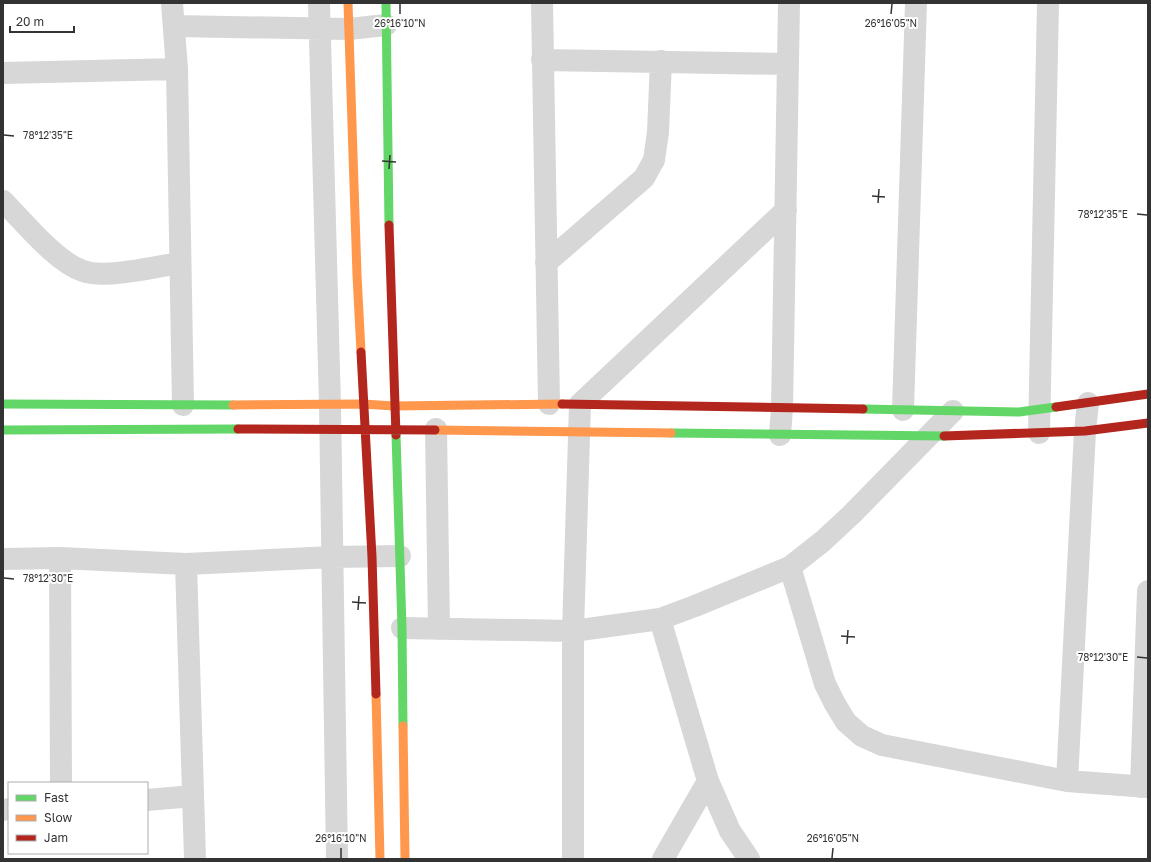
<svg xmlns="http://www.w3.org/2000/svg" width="1151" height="862" font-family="'Golos Text',sans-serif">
<rect width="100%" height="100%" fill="#fff"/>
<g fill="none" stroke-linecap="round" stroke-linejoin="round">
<path stroke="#d7d7d7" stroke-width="22" d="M 172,3 L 177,69 L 183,405
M 319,3 L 330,405 L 337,859
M 542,3 L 549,404
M 174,26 L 349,29 L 386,25
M 542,60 L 787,64
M 3,73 L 177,69
M 3,201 C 24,222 56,262 83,271 C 103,279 156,267 179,263
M 546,263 L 644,178 L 654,160 L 658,132 L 661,61
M 903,410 L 916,3
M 436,429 L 439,629
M 1039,433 L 1048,3
M 780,435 L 782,408 L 789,3
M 60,558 L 61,783
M 3,559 L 60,558 L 186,564 L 332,557 L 400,556
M 186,564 L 195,859
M 790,567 L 825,684 L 835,704 L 846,722 L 862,736 L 882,745 L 1067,781 L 1148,787
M 660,619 L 708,781 L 730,831 L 749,859
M 402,628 L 573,631 L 660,619 L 695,606 L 790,567 L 823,541 L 852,514 L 953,411
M 1067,781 L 1085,431 L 1088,403
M 1141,787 L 1148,591
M 147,800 L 193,796
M 3,810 L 9,809
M 573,859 L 573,631 L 580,404 L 786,210
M 663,859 L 708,781"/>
<path stroke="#63d668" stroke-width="9" d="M 386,3 L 389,225
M 3,404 L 233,405
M 863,409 L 1019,412 L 1056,407
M 3,430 L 238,429
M 671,433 L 944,436
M 396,435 L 402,628 L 403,726"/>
<path stroke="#ff974d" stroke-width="9" d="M 348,3 L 357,275 L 361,352
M 233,405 L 363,404 L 394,406 L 562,404
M 435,430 L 671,433
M 376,694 L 380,859
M 403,726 L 405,859"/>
<path stroke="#b3261e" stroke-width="9" d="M 389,225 L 396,435
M 361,352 L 372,557 L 376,694
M 562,404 L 863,409
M 1056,407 L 1148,394
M 238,429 L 435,430
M 944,436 L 1085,431 L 1148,423"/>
</g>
<path fill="none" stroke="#333" stroke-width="1.5" d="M 400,14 L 400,4M 891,14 L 892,4M 4,135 L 14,136M 382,161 L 396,162M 389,169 L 390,155M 872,196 L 885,197M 878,203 L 879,189M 1137,214 L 1147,215M 4,578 L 14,579M 352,602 L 366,603M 358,610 L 359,596M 841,636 L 855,637M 847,644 L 848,630M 1137,657 L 1147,658M 341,858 L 341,848M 832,858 L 833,848"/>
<g font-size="10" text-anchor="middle" fill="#333" stroke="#fff" stroke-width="4" stroke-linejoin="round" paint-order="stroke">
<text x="400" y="27">26°16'10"N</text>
<text x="891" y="27">26°16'05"N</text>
<text x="48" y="139">78°12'35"E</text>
<text x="1103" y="218">78°12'35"E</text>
<text x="48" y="582">78°12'30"E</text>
<text x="1103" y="661">78°12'30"E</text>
<text x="341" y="842">26°16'10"N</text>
<text x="833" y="842">26°16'05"N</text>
</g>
<rect width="1151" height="862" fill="none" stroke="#333333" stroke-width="8"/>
<rect x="8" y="782" width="140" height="72" fill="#ffffff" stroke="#adadad"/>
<rect x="16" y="795" width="20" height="6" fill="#63d668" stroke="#adadad"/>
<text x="44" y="802" font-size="12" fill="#333333">Fast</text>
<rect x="16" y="815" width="20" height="6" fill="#ff974d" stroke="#adadad"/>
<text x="44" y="822" font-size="12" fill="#333333">Slow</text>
<rect x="16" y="835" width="20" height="6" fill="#b3261e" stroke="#adadad"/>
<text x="44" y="842" font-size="12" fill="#333333">Jam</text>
<path d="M10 26v6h64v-6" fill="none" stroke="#333333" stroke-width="2"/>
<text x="16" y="26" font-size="12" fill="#333333" stroke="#ffffff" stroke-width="3" paint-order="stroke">20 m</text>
</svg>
